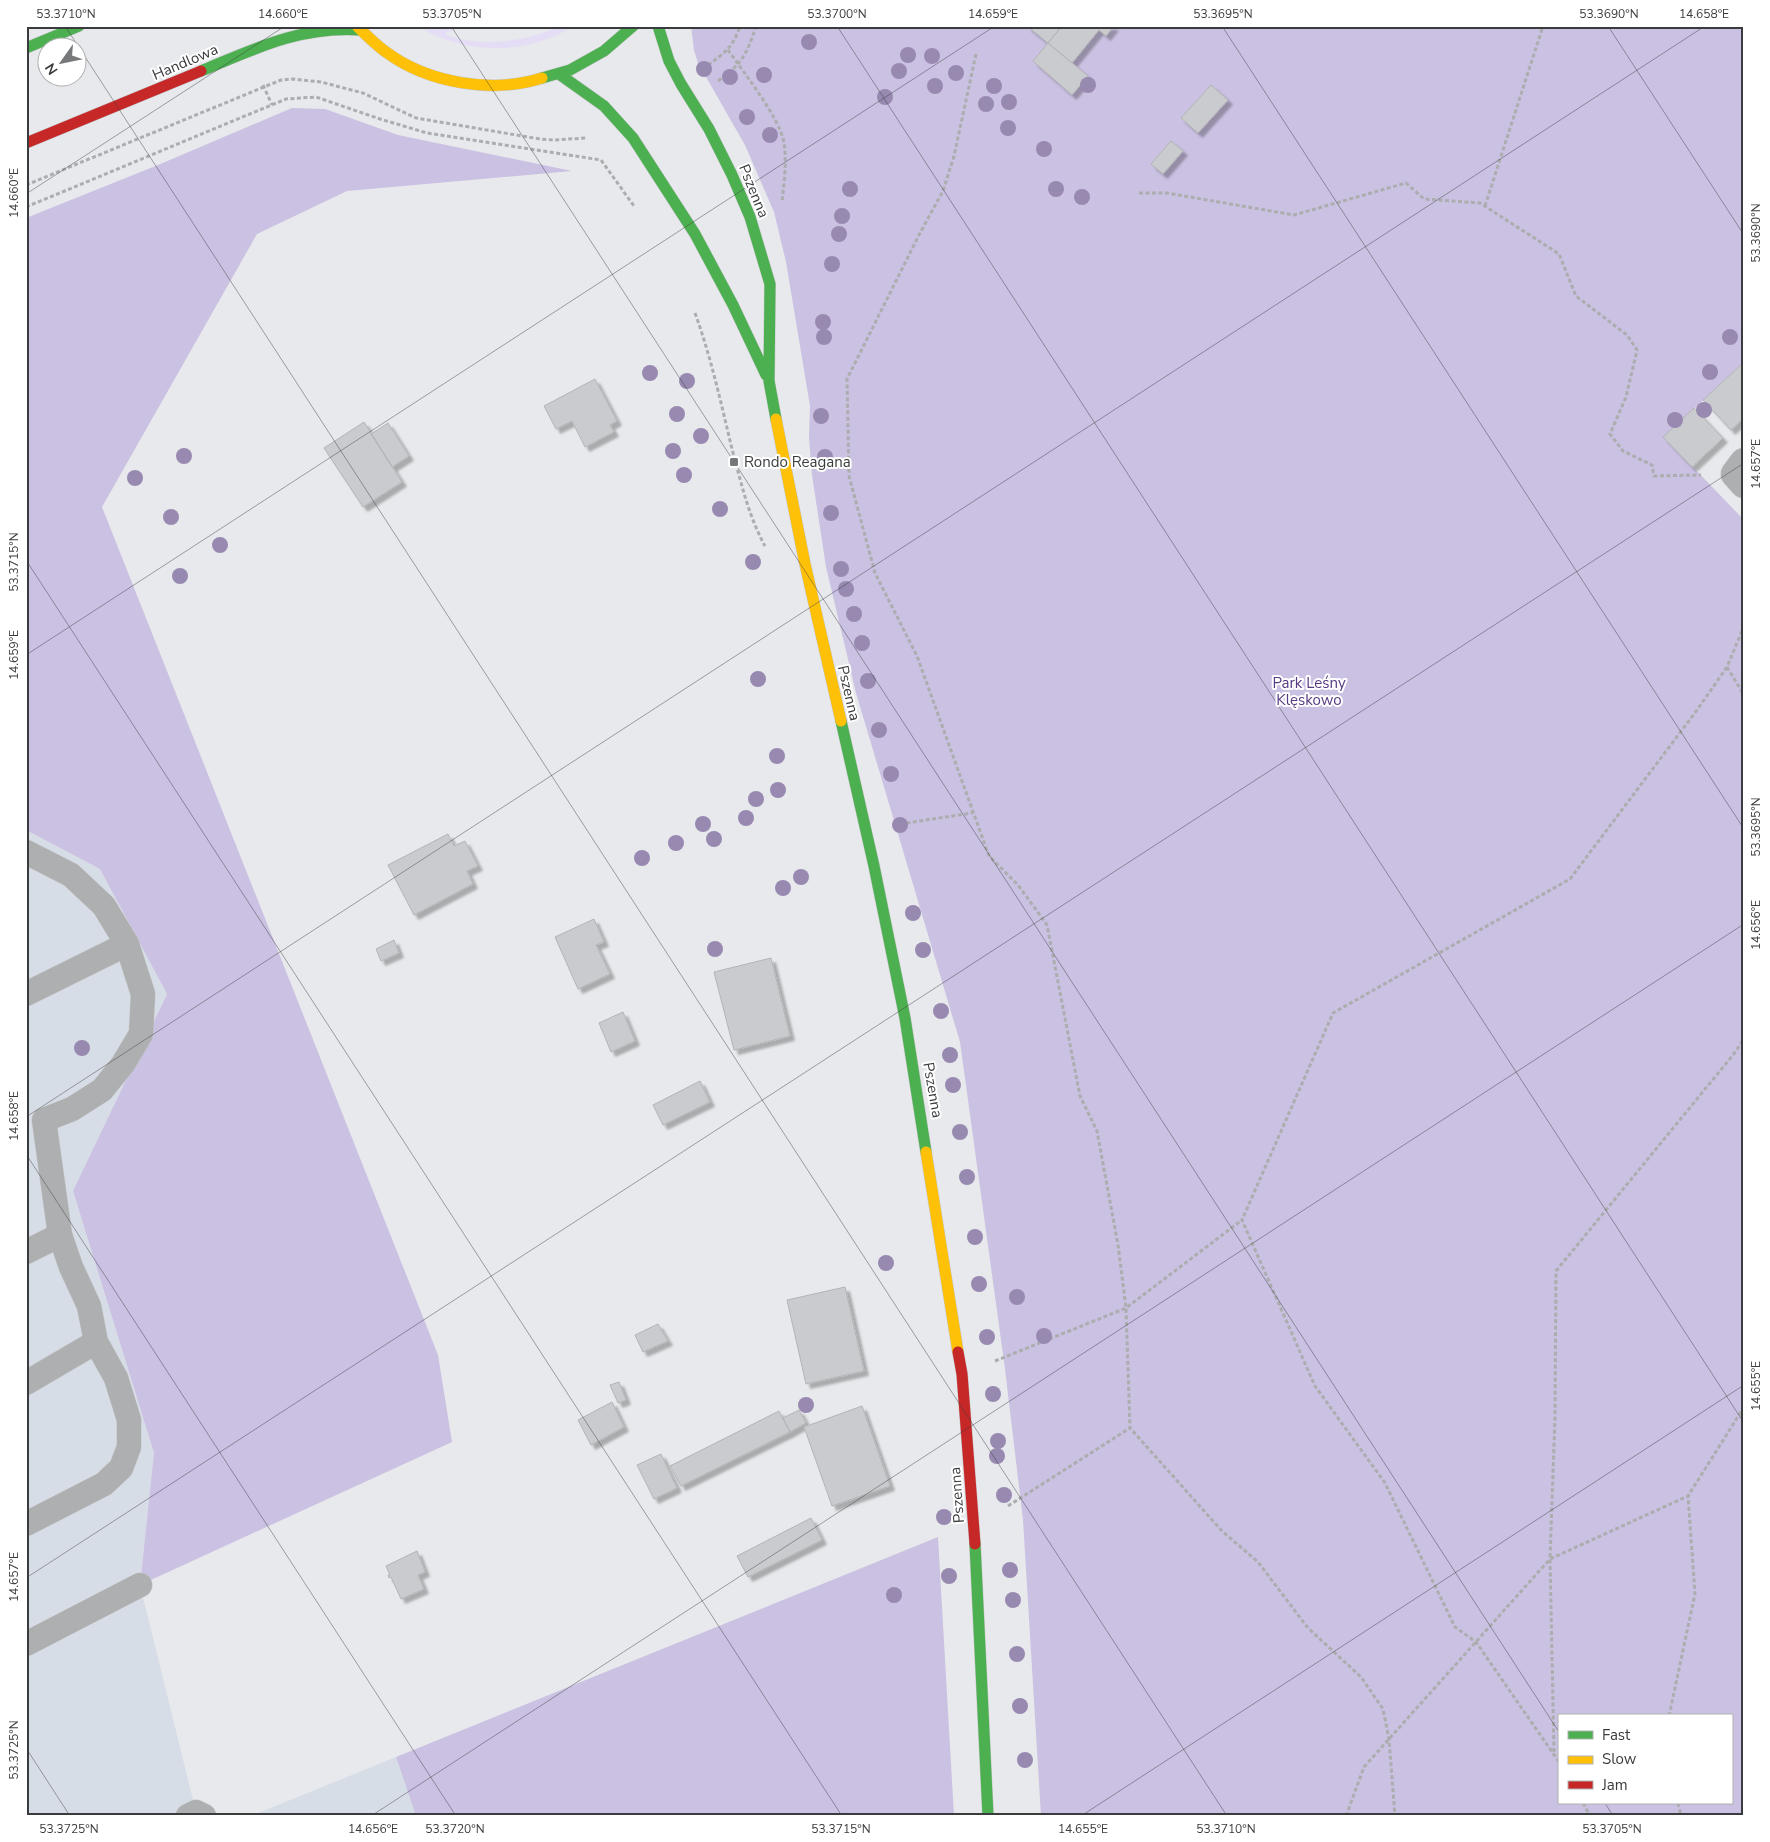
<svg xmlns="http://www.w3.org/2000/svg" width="1770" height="1842" font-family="'Nunito Sans',sans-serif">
<defs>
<filter id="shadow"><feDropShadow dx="4.5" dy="4.5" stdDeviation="1" flood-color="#0004"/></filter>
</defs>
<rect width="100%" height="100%" fill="#e7e9ec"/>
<path fill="#d7dde6" d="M 26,830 L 100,869 L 167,994 L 73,1191 L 154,1453 L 140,1585 L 196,1812 L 204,1816 L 26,1816 Z
M 396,1757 L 416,1816 L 251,1816 Z"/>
<path fill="#e4ddf5" d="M 417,26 L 427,26 L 438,30 L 445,26 L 453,26 L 455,30 L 446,32 L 446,35 C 473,45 505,43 533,36 C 549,32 558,26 574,26 C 525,56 466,55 417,26 Z"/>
<path fill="#cbc1e2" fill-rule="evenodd" d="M 691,26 L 1744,26 L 1744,362 L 1664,437 L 1744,520 L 1744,1816 L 1041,1816 L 1023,1520 L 1005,1369 L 960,1042 L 856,693 L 826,567 L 812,475 L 809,438 L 810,406 L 786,262 L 774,212 L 745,145 L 698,63 L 694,50 ZM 1559,1716 L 1731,1716 L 1731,1803 L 1559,1803 Z
M 292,108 L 325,109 L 398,135 L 572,171 L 347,191 L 257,234 L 102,507 L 438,1355 L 452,1442 L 140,1585 L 154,1453 L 73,1191 L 167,994 L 100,869 L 26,830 L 26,218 L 158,165 Z
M 938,1537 L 954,1816 L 416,1816 L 396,1757 Z"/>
<path fill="#cacbce" stroke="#b2b4b6" filter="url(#shadow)" d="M 1027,26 L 1062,26 L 1048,43 Z
M 1062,26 L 1114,26 L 1106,36 L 1099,30 L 1072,63 L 1048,43 Z
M 1048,43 L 1088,76 L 1072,95 L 1033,61 Z
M 1211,85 L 1228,100 L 1198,133 L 1181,118 Z
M 1171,141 L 1183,151 L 1163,174 L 1151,164 Z
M 1744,362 L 1744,418 L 1731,430 L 1703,400 Z
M 595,379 L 617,421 L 610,425 L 614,432 L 585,447 L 572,421 L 556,429 L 544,406 Z
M 1694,408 L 1723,438 L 1692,467 L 1663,437 Z
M 364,422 L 402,482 L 363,507 L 324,448 Z
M 388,423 L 409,456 L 392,467 L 371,434 Z
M 448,834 L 454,846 L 465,841 L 478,866 L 467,871 L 473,884 L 414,915 L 388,865 Z
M 594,919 L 604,942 L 596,945 L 610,974 L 578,989 L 555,937 Z
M 394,940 L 399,953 L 381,961 L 376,949 Z
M 771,958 L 790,1036 L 734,1050 L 714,972 Z
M 623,1012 L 635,1041 L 611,1052 L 599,1023 Z
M 700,1081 L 710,1102 L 663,1125 L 653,1105 Z
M 845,1287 L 864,1371 L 806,1384 L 787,1300 Z
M 658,1324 L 668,1341 L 643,1352 L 635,1335 Z
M 619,1382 L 626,1400 L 618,1403 L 610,1385 Z
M 612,1402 L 624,1427 L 591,1445 L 578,1420 Z
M 862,1406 L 890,1486 L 832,1506 L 804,1427 Z
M 799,1410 L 806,1423 L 790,1432 L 783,1418 Z
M 779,1411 L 790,1432 L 681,1486 L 670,1466 Z
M 661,1454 L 677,1488 L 654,1499 L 637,1465 Z
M 811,1518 L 822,1540 L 748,1577 L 737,1556 Z
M 417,1551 L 425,1572 L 418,1575 L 424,1589 L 401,1599 L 391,1577 L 389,1578 L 388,1575 L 390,1575 L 386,1566 Z"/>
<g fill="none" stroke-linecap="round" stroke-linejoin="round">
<defs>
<path id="lane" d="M 26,852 L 71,875 L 104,906 L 127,944 L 143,994 L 141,1034 L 123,1064 L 102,1090 L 72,1109 L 44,1120 L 60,1235 L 71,1267 L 89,1306 L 96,1342 L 116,1378 L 129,1420 L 129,1447 L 121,1468 L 104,1484 L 26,1524
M 26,994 L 127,944
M 26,1252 L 60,1235
M 26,1383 L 96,1342
M 26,1644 L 140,1585
M 188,1816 L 196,1812 L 204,1816"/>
<path id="street" d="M 1744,462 L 1735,474 L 1744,484"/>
<path id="fast" d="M 658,26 L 669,61 L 681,84 L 709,129 L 732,175 L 750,217 L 770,284 L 769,381 L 776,419
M 26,48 L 79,26
M 201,71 C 254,49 300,26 360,30
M 559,74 L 604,106 L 633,138 L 695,234 L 733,305 L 766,375
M 542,78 L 570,70 L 604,51 L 633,26
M 841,721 L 874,866 L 905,1018 L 926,1152
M 975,1544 L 988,1816"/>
<path id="slow" d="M 357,26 C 366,35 376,45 386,52 C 428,83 492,94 542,78
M 776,419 L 805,564 L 841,721
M 926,1152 L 958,1352"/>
<path id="jam" d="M 26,143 L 201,71
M 958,1352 L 962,1374 L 975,1544"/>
</defs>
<use href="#lane" stroke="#c5c6c8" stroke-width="25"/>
<use href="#street" stroke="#c5c6c8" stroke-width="29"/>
<use href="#fast" stroke="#c5c6c8" stroke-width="12"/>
<use href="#slow" stroke="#c5c6c8" stroke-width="12"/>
<use href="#jam" stroke="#c5c6c8" stroke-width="12"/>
<path stroke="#acadaf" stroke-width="3" stroke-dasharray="4 2.5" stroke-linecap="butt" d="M 728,50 C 744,73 780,118 784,143 C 787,162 784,183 782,202
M 976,54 L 954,156 L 943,191 L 920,233 L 847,379 L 849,476 L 875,573 L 917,656 L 989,856 L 1018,885 L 1047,925 L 1080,1096 L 1097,1131 L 1118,1245 L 1126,1308 L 1130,1428 L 1222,1531 L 1258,1562 L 1308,1628 L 1361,1677 L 1383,1709 L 1389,1739 L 1395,1816
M 708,65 C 726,52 733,47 740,26
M 718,81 C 742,64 747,54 756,26
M 263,85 L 272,105
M 26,185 L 281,80 L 293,79 L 321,82 L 363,93 L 416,118 L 540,139 L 554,140 L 586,138
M 1139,193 L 1167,193 L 1294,215 L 1406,183 L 1424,199 L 1480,203 L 1559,254 L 1576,296 L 1627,335 L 1637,350 L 1626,397 L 1610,434 L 1623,451 L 1652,465 L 1654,476 L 1701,475
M 1485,206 L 1543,26
M 26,207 L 286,99 L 316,97 L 380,119 L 427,133 L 601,160 L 634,206
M 695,313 C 711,357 721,403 732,449 C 741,482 748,515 765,546
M 1727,667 L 1744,695
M 900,824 L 972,813
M 995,1361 L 1126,1308 L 1242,1220
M 1008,1506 L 1130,1428
M 1669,1716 L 1695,1594 L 1688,1496
M 1554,1752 L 1550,1559 L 1555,1416 L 1556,1271 L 1733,1055 L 1744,1039
M 1559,1762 L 1476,1642 L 1455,1627 L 1385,1483 L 1315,1386 L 1242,1220 L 1333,1013 L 1570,879 L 1697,710 L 1727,667 L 1744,626
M 1583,1803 L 1590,1816
M 1678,1803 L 1681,1816
M 1346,1816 L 1364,1767 L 1550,1559 L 1688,1496 L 1744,1407"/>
<use href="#lane" stroke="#aeafb0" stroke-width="24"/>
<use href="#street" stroke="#aeafb0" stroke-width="28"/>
<use href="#fast" stroke="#4caf50" stroke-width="11"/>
<use href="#slow" stroke="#ffc107" stroke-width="11"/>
<use href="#jam" stroke="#c62828" stroke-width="11"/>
</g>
<g fill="#9889b1">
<circle cx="809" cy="42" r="8"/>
<circle cx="908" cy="55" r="8"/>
<circle cx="932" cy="56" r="8"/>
<circle cx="704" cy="69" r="8"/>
<circle cx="899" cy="71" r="8"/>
<circle cx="956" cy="73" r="8"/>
<circle cx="764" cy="75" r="8"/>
<circle cx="730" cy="77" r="8"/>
<circle cx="1088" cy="85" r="8"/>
<circle cx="935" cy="86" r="8"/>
<circle cx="994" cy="86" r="8"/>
<circle cx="885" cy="97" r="8"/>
<circle cx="1009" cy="102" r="8"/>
<circle cx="986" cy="104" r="8"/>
<circle cx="747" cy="117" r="8"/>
<circle cx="1008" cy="128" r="8"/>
<circle cx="770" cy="135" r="8"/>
<circle cx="1044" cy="149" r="8"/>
<circle cx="850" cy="189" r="8"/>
<circle cx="1056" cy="189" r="8"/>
<circle cx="1082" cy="197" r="8"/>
<circle cx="842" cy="216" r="8"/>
<circle cx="839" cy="234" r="8"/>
<circle cx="832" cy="264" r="8"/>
<circle cx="823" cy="322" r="8"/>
<circle cx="824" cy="337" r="8"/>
<circle cx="1730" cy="337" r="8"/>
<circle cx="1710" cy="372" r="8"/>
<circle cx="650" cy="373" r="8"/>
<circle cx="687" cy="381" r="8"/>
<circle cx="1704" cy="410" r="8"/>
<circle cx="677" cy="414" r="8"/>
<circle cx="821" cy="416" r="8"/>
<circle cx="1675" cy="420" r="8"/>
<circle cx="701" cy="436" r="8"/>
<circle cx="673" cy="451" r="8"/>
<circle cx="184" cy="456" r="8"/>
<circle cx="825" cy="457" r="8"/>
<circle cx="684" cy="475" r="8"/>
<circle cx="135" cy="478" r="8"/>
<circle cx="720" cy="509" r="8"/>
<circle cx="831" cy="513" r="8"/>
<circle cx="171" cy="517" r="8"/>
<circle cx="220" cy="545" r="8"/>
<circle cx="753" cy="562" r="8"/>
<circle cx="841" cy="569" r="8"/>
<circle cx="180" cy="576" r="8"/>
<circle cx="846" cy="589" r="8"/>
<circle cx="854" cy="614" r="8"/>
<circle cx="862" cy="643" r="8"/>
<circle cx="758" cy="679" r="8"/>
<circle cx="868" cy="681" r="8"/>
<circle cx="879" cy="730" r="8"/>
<circle cx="777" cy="756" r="8"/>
<circle cx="891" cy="774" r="8"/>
<circle cx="778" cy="790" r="8"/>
<circle cx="756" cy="799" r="8"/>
<circle cx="746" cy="818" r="8"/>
<circle cx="703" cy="824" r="8"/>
<circle cx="900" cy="825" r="8"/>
<circle cx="714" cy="839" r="8"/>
<circle cx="676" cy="843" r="8"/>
<circle cx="642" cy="858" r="8"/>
<circle cx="801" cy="877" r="8"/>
<circle cx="783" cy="888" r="8"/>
<circle cx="913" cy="913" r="8"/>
<circle cx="715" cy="949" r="8"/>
<circle cx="923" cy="950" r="8"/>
<circle cx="941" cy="1011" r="8"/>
<circle cx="82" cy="1048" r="8"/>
<circle cx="950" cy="1055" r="8"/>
<circle cx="953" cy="1085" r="8"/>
<circle cx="960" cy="1132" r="8"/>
<circle cx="967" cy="1177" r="8"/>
<circle cx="975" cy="1237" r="8"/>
<circle cx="886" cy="1263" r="8"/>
<circle cx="979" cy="1284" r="8"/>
<circle cx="1017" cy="1297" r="8"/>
<circle cx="1044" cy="1336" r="8"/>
<circle cx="987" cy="1337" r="8"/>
<circle cx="993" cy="1394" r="8"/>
<circle cx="806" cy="1405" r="8"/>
<circle cx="998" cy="1441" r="8"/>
<circle cx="997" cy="1456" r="8"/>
<circle cx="1004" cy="1495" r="8"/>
<circle cx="944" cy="1517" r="8"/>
<circle cx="1010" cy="1570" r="8"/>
<circle cx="949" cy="1576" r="8"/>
<circle cx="894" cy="1595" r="8"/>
<circle cx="1013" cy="1600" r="8"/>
<circle cx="1017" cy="1654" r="8"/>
<circle cx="1020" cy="1706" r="8"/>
<circle cx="1025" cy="1760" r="8"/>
</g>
<path fill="none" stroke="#393b3d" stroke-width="1" stroke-opacity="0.45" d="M 65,26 L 1227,1816M 451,26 L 1559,1732M 837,26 L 1744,1423M 1222,26 L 1744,829M 1608,26 L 1744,235M 26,194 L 285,26M 26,560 L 842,1816M 26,655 L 995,26M 26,1117 L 1705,26M 26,1154 L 456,1816M 26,1578 L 1744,463M 26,1748 L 70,1816M 1605,1803 L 1613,1816M 371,1816 L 1744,924M 1081,1816 L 1744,1385"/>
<rect fill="#76787a" stroke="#fff" stroke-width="2" x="729" y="457" width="10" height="10" rx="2.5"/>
<g text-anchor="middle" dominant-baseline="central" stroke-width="4" stroke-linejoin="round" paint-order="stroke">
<g font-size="15" fill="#393b3d" stroke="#fff">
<text transform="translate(185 62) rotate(-23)">Handlowa</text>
<text transform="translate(754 191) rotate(68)">Pszenna</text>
<text transform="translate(849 693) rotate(77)">Pszenna</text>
<text transform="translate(933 1090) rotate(80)">Pszenna</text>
<text transform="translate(957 1495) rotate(-94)">Pszenna</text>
</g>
<g font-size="15" fill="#393b3d" stroke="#fff" text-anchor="start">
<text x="744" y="462">Rondo Reagana</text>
</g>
<g font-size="15" fill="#573a81" stroke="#fff">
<text x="1309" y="683">Park Leśny<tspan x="1309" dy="17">Klęskowo</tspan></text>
</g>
</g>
<rect width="1770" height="1842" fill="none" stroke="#ffffff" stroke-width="55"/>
<rect x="1558" y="1714" width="175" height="90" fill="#ffffff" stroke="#b0b1b1"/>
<rect x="1568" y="1731" width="25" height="8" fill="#4caf50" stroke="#b0b1b1"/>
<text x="1602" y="1740" font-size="15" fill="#393b3d">Fast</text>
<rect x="1568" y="1756" width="25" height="8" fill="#ffc107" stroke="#b0b1b1"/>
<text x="1602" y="1764" font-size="15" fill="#393b3d">Slow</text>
<rect x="1568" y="1781" width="25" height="8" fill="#c62828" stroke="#b0b1b1"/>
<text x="1602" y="1790" font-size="15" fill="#393b3d">Jam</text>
<g transform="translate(62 62) rotate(237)"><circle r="24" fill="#ffffff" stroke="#b0b1b1"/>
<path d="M0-4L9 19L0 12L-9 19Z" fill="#76787a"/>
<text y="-8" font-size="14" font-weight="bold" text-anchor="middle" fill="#393b3d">N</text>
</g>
<rect x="28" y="28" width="1714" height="1786" fill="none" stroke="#393b3d" stroke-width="2"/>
<g font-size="12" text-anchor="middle" fill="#393b3d">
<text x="66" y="18">53.3710°N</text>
<text x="283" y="18">14.660°E</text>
<text x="452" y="18">53.3705°N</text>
<text x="837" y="18">53.3700°N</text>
<text x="993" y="18">14.659°E</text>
<text x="1223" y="18">53.3695°N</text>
<text x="1609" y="18">53.3690°N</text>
<text x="1704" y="18">14.658°E</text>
<text transform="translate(14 193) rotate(-90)" y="4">14.660°E</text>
<text transform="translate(1756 233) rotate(-90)" y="4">53.3690°N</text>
<text transform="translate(1756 464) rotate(-90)" y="4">14.657°E</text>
<text transform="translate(14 562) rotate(-90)" y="4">53.3715°N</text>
<text transform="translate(14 655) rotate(-90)" y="4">14.659°E</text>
<text transform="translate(1756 827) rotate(-90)" y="4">53.3695°N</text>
<text transform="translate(1756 925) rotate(-90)" y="4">14.656°E</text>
<text transform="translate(14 1116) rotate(-90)" y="4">14.658°E</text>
<text transform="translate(1756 1386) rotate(-90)" y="4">14.655°E</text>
<text transform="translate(14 1577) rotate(-90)" y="4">14.657°E</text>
<text transform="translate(14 1750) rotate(-90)" y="4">53.3725°N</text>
<text x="69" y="1833">53.3725°N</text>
<text x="373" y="1833">14.656°E</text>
<text x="455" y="1833">53.3720°N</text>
<text x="841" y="1833">53.3715°N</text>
<text x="1083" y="1833">14.655°E</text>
<text x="1226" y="1833">53.3710°N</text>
<text x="1612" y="1833">53.3705°N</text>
</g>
</svg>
